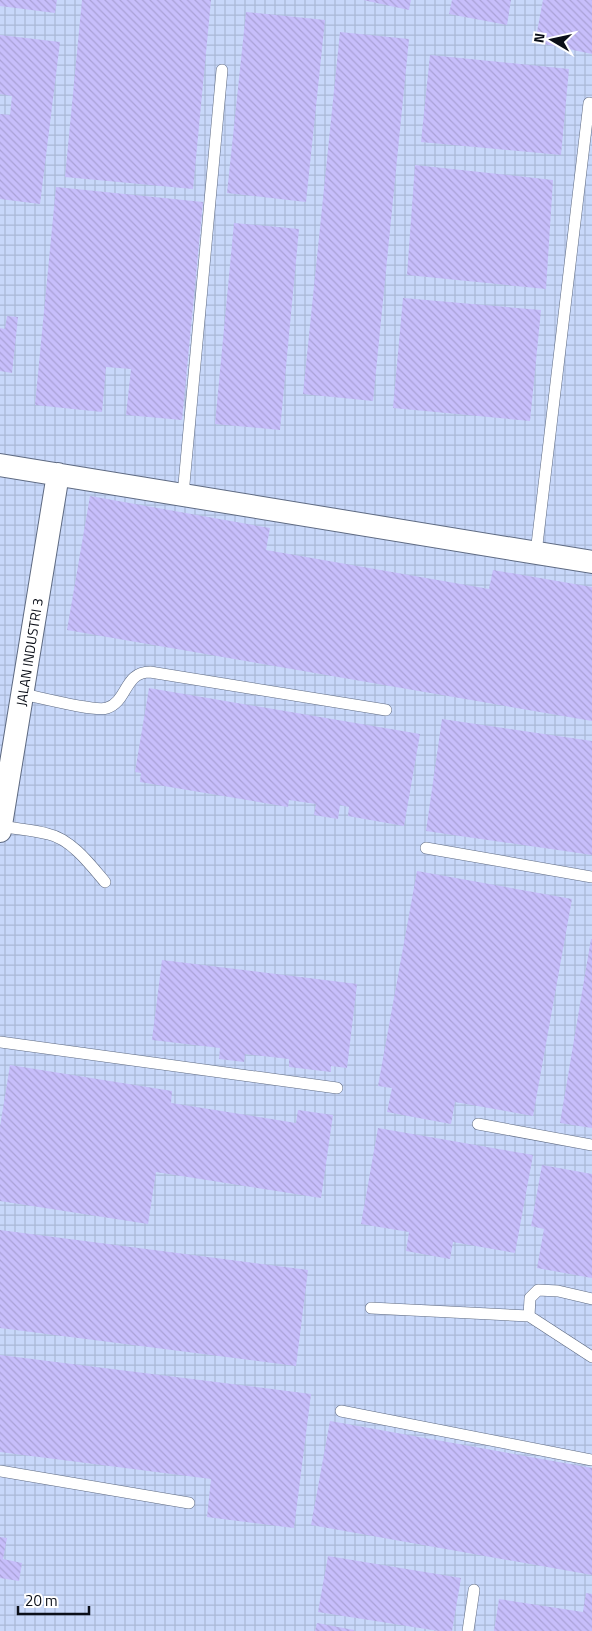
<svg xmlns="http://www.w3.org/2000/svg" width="592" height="1631" font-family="'Titillium Web',sans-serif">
<defs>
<pattern id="industrial-grid" width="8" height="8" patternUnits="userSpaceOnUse" patternTransform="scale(1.25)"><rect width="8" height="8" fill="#c8d8fa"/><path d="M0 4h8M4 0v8" fill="none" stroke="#aab8d6"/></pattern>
<pattern id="building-back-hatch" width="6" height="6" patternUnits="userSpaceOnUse" patternTransform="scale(1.25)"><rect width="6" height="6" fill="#c7befb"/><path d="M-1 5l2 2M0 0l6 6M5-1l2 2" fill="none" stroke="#aaa2d6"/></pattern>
</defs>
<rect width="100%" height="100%" fill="#d5e3fe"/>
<path fill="url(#industrial-grid)" d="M 0,0 L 592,0 L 592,1631 L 0,1631 Z"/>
<path fill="url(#building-back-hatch)" d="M 0,0 L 57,0 L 55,13 L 0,6 Z
M 82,0 L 211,0 L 193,189 L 65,177 Z
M 363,0 L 411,0 L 409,10 Z
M 452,0 L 511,0 L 507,25 L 449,14 Z
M 543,0 L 592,0 L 592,54 L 535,42 Z
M 246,12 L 325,20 L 306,202 L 227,193 Z
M 340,32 L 409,39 L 373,401 L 303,394 Z
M 0,35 L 60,42 L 40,204 L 0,199 L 0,114 L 10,115 L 12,96 L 0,94 Z
M 430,55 L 569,69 L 561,155 L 421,142 Z
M 415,165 L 553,180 L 546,289 L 407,275 Z
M 56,187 L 203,202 L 182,420 L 126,415 L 131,369 L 106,367 L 102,412 L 35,405 Z
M 234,223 L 299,229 L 280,430 L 215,424 Z
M 403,298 L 541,310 L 530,421 L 393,408 Z
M 7,316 L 18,317 L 12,373 L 0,371 L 0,328 L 5,329 Z
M 90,496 L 270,528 L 266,550 L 489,589 L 493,570 L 592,587 L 592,721 L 67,630 Z
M 149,688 L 420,734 L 404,826 L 348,816 L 349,807 L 340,805 L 338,819 L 314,815 L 316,804 L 289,800 L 288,807 L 140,782 L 141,773 L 135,772 Z
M 442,719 L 592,741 L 592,855 L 426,831 Z
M 417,871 L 572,899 L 533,1116 L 455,1102 L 451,1124 L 387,1112 L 392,1088 L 378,1086 Z
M 591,939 L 592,939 L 592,1128 L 560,1123 Z
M 162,960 L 357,984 L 347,1068 L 331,1066 L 331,1072 L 289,1067 L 289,1059 L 245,1054 L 244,1062 L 219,1059 L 220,1048 L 152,1040 Z
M 10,1065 L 172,1091 L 171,1103 L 296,1123 L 298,1110 L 333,1115 L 321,1198 L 156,1172 L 148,1224 L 0,1201 L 0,1127 Z
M 378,1128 L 533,1155 L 515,1253 L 453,1242 L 450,1259 L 406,1251 L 409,1232 L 361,1224 Z
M 542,1165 L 592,1174 L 592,1278 L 537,1268 L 544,1229 L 531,1226 Z
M 0,1230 L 308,1270 L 296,1366 L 0,1328 Z
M 0,1355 L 311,1394 L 294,1528 L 207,1517 L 211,1479 L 0,1452 Z
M 330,1421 L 592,1468 L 592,1575 L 311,1525 Z
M 0,1537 L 7,1538 L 3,1559 L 22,1563 L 19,1581 L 0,1578 Z
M 328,1556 L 461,1578 L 452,1631 L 439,1631 L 318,1612 Z
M 586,1593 L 592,1594 L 592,1631 L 494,1631 L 499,1599 L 583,1612 Z
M 317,1623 L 354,1630 L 354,1631 L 315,1631 Z"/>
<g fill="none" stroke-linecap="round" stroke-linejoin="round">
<defs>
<path id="service" d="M 183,495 L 222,70
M 536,553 L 589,103
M 22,694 C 38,697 95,712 107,708 C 128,701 124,672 150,672 L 386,710
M 1,826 C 16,829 33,830 48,834 C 71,839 90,864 105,882
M 426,848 L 592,877
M 0,1042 L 337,1088
M 478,1124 L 592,1145
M 371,1308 L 529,1316 L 592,1357
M 529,1316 L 530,1298 L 538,1290 L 558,1291 L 592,1299
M 341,1411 L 592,1460
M 0,1471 L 189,1503
M 468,1631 L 474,1590"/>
<path id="minor" d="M 0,465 L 592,562
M 0,831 L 58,474"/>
</defs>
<use href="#service" stroke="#5e6a82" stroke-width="12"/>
<use href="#minor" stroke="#5e6a82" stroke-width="24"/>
<use href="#service" stroke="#fff" stroke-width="11"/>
<use href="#minor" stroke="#fff" stroke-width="22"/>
</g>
<g text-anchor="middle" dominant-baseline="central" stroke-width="4" stroke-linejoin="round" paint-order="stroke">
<g font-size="14" fill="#0b0f18" stroke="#fff">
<text transform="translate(29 652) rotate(-81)">JALAN INDUSTRI 3</text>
</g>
</g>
<g transform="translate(552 40) rotate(279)" stroke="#ffffff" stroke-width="4" paint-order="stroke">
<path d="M0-4L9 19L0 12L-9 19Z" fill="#0b0f18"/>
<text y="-8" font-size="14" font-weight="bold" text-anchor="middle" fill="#0b0f18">N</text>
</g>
<path d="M18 1606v8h71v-8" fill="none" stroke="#0b0f18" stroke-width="2.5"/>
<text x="25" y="1606" font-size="15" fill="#0b0f18" stroke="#ffffff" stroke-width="4" paint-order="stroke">20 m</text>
</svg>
